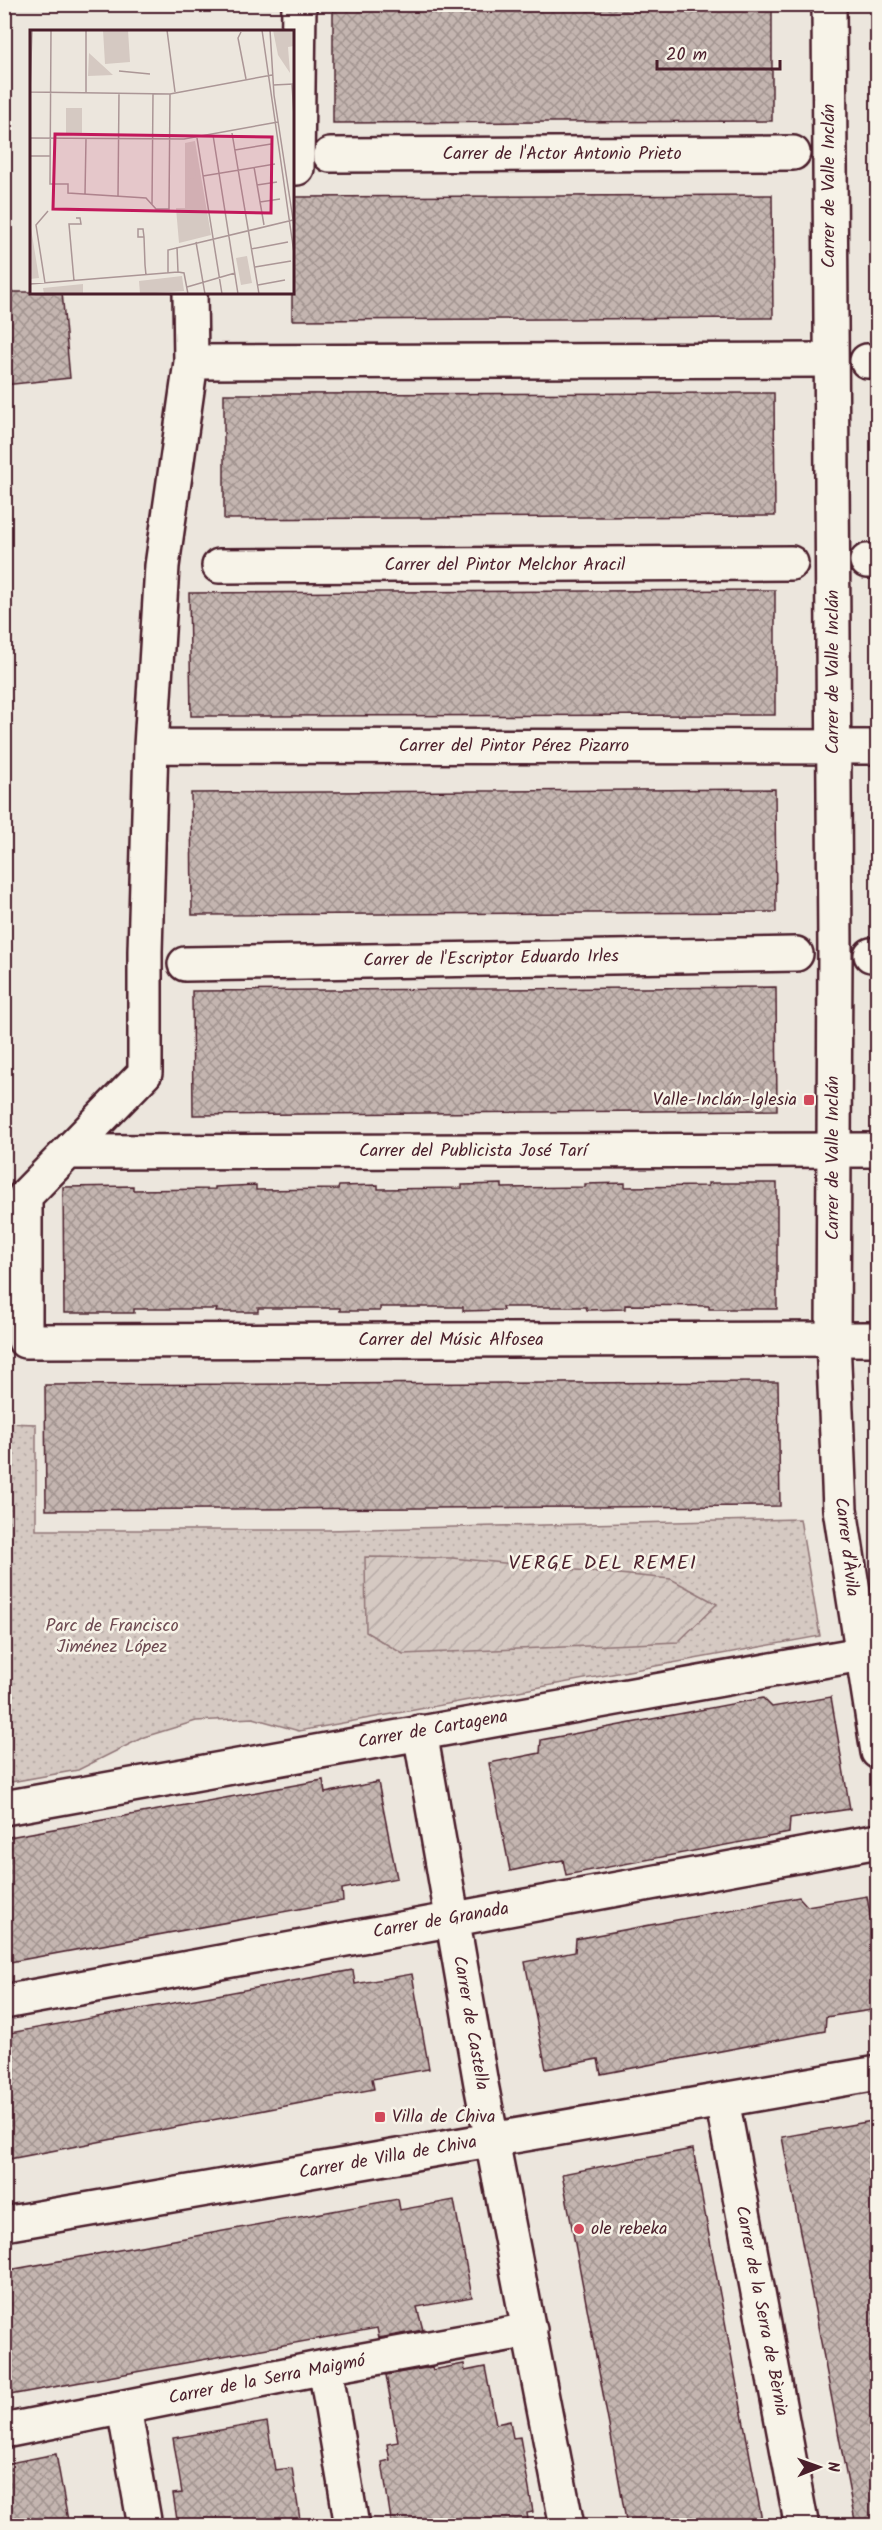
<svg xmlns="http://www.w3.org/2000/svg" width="882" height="2530" font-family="Kalam,sans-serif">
<defs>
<pattern id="park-dots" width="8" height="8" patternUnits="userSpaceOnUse" patternTransform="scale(1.5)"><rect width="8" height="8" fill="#d5c9c2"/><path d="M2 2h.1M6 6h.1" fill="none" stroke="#b8aca7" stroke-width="1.8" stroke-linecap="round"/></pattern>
<pattern id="garden-furrows" width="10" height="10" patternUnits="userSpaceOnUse" patternTransform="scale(1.5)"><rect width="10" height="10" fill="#d5c9c2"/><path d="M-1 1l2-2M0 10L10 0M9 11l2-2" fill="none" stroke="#b8aca7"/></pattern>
<pattern id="building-cross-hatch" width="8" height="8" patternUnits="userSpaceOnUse" patternTransform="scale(1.5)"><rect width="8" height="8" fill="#c4b5b0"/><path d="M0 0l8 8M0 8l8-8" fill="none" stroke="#a1938f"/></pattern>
</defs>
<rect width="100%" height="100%" fill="#ece6dd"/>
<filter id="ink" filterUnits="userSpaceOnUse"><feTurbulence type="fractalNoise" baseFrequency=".0167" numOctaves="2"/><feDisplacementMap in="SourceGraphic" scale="12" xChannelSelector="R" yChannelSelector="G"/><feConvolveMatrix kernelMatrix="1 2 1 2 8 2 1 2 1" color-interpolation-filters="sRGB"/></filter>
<g filter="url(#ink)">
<path fill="url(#park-dots)" stroke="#907476" stroke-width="1.5" d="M 5,1423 L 36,1424 L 36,1530 L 329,1530 L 800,1519 L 820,1636 L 299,1731 L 253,1718 L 196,1721 L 144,1737 L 78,1770 L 5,1783 Z"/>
<path fill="url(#garden-furrows)" stroke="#907476" stroke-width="1.5" d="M 365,1557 L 452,1558 L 671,1579 L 717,1604 L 678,1642 L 403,1654 L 366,1632 Z"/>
<path fill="url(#building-cross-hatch)" stroke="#4a1f2b" stroke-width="1.5" d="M 333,4 L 772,4 L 772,121 L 333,123 Z
M 772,195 L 773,318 L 292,320 L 292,197 Z
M 4,292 L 62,292 L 70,378 L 4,385 Z
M 774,393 L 775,516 L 224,519 L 224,394 Z
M 775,590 L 775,715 L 191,716 L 189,593 Z
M 775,789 L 776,912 L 192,915 L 191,793 Z
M 776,987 L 777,1110 L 193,1115 L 192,991 Z
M 625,1183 L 625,1187 L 708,1186 L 708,1183 L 777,1183 L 777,1309 L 709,1309 L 709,1306 L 625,1305 L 625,1309 L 587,1310 L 586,1307 L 502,1307 L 503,1310 L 463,1311 L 463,1307 L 380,1307 L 380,1311 L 340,1311 L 340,1308 L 258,1308 L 258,1312 L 216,1312 L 217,1309 L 134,1309 L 134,1313 L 64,1313 L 63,1187 L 133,1186 L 133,1190 L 215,1189 L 215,1187 L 256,1185 L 256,1190 L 338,1189 L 339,1186 L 378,1185 L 378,1189 L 462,1188 L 462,1185 L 502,1184 L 502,1188 L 585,1187 L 585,1184 Z
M 778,1382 L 780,1506 L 46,1510 L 45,1385 Z
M 831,1697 L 850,1809 L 790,1818 L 789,1833 L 566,1875 L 563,1860 L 510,1871 L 489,1763 L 540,1753 L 541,1740 L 763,1698 L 772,1707 Z
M 323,1780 L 325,1793 L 378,1782 L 397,1878 L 342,1889 L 343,1901 L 4,1963 L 4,1838 Z
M 867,1896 L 878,1961 L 878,2009 L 826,2017 L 825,2031 L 601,2074 L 598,2059 L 546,2069 L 525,1962 L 575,1952 L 576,1939 L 799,1897 L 807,1906 Z
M 353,1970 L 355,1984 L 412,1974 L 429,2069 L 372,2079 L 374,2089 L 4,2160 L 4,2034 Z
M 878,2120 L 878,2526 L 856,2526 L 782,2137 Z
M 693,2149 L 763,2526 L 627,2526 L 613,2447 L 562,2174 Z
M 398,2199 L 400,2210 L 454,2200 L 472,2297 L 417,2307 L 423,2330 L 379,2338 L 377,2328 L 4,2396 L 4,2271 Z
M 464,2364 L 465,2371 L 485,2367 L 496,2424 L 510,2421 L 513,2438 L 520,2437 L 533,2512 L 527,2513 L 529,2526 L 392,2526 L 382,2462 L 390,2460 L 387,2444 L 398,2442 L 386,2375 L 432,2367 L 433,2370 Z
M 267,2422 L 275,2470 L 292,2468 L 301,2526 L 178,2526 L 173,2494 L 182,2493 L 173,2438 Z
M 56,2454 L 69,2526 L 4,2526 L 4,2464 Z"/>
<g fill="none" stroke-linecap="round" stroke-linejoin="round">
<defs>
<path id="pedestrian" d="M 330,155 L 793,153
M 867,361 L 878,361
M 867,561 L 878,561
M 219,566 L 791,563
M 871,955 L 878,955
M 185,964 L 796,954"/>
<path id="minor" d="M 292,168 L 297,168 L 299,4
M 190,292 L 191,362 L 162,566 L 151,746 L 145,951 L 145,1073 L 25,1196 L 25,1341 L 878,1339
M 191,362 L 830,360
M 151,746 L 878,747
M 69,1152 L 878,1150
M 420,1732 L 481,2084 L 567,2526
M 4,1808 L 861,1654
M 4,2002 L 878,1841
M 722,2100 L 801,2522
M 4,2224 L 878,2073
M 325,2367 L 352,2526
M 124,2408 L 145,2526
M 4,2431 L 325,2367 L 530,2330"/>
<path id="tertiary" d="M 829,4 L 835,953 L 833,1339 L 840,1509 L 878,1752"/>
</defs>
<use href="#pedestrian" stroke="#4a1f2b" stroke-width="38"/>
<use href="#minor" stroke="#4a1f2b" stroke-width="38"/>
<use href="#tertiary" stroke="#4a1f2b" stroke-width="38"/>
<use href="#pedestrian" stroke="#f7f3e8" stroke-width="33"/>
<use href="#minor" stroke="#f7f3e8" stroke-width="33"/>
<use href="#tertiary" stroke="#f7f3e8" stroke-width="33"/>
</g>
</g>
<g fill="#d1495b" stroke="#f7f3e8" stroke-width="2">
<rect x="803" y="1094" width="12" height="12" rx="3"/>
<rect x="374" y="2111" width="12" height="12" rx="3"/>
<circle cx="579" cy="2229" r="6"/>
</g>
<g text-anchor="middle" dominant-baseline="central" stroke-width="5" stroke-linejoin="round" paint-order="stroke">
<g font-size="18" fill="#4a1f2b" stroke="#f7f3e8">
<text x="562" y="154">Carrer de l'Actor Antonio Prieto</text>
<text transform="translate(829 186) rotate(-90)">Carrer de Valle Inclán</text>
<text x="505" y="565">Carrer del Pintor Melchor Aracil</text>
<text transform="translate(833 672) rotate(-90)">Carrer de Valle Inclán</text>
<text x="514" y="746">Carrer del Pintor Pérez Pizarro</text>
<text transform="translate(491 959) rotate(-1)">Carrer de l'Escriptor Eduardo Irles</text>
<text x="473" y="1151">Carrer del Publicista José Tarí</text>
<text transform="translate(833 1158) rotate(-90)">Carrer de Valle Inclán</text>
<text x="451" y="1340">Carrer del Músic Alfosea</text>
<text transform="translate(846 1547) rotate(83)">Carrer d'Àvila</text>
<text transform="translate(433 1730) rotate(-10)">Carrer de Cartagena</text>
<text transform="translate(441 1921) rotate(-10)">Carrer de Granada</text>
<text transform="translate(470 2023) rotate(80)">Carrer de Castella</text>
<text transform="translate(388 2158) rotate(-10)">Carrer de Villa de Chiva</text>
<text transform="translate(761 2311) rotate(79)">Carrer de la Serra de Bèrnia</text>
<text transform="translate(267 2380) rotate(-11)">Carrer de la Serra Maigmó</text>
</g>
<g font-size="18" fill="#4a1f2b" stroke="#f7f3e8" text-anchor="start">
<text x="797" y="1100" text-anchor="end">Valle-Inclán-Iglesia</text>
<text x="392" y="2117">Villa de Chiva</text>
<text x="591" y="2229">ole rebeka</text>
</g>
<g font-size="18" fill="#6d4a51" stroke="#f7f3e8">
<text x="112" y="1626">Parc de Francisco<tspan x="112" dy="21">Jiménez López</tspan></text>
</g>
<g font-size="20" letter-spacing="1.5" fill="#4a1f2b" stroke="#f7f3e8">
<text x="603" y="1564">VERGE DEL REMEI</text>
</g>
</g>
<g transform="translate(30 30)">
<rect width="264" height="264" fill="#ece6dd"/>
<path d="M 73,0 L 98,0 L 100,32 L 75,34 ZM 0,192 L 9,248 L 0,249 Z" fill="#d5c9c2"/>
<path d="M 243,0 L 264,0 L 264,16 L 258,17 L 260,43 L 248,25 ZM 59,23 L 83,45 L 58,46 ZM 36,78 L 52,78 L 52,104 L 36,104 ZM 165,111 L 181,205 L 149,213 L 146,178 L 155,178 L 155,113 ZM 217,226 L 222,253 L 211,255 L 206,228 ZM 152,246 L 154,261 L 110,264 L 109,251 ZM 53,254 L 53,264 L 14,264 L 13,258 Z" fill="#d5c9c2"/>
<path d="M 162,120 L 166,147 L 158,150 L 160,124 Z" fill="#d5c9c2"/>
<path fill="none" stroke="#ab9696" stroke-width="1.5" d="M 21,0 L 20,154 L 38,154 L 38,163 L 116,168 L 126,179 L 139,179 L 140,64M 137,0 L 145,62M 232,0 L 264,223M 240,0 L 244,65 L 264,196M 211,2 L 208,8 L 216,49M 89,41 L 120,44M 262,54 L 264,86M 243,55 L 264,54M 0,62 L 140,64 L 242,45M 0,62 L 2,0M 56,63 L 56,0M 202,103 L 229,264M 183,105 L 208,264M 0,108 L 154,109 L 248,92M 167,108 L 192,264M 205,120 L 241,114M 0,126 L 20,126M 224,137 L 234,195M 173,146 L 245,134M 227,155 L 247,152M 55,164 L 56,109M 88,167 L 89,63M 230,172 L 250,169M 122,175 L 123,64M 114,207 L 108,207 L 108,199 L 113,199 L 114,207 L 115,235 L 116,245M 166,212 L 175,264M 147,217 L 148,242M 221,219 L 258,212M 225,237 L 261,231M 148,242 L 154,243 L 158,264M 138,243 L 138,220 L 263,190M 44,251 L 39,194 L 51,194 L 50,188 L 46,188M 15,253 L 6,195 L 18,181M 0,254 L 148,242M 228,255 L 255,250M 157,257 L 205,243"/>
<path fill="#c2185b" fill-opacity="0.15" stroke="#c2185b" stroke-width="3" d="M 25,104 L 242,107 L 241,183 L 23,179 Z"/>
<rect width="264" height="264" fill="none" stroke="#4a1f2b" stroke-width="3"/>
</g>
<rect width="882" height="2530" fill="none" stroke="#f7f3e8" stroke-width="24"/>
<rect x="12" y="12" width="858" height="2506" fill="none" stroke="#4a1f2b" stroke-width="2" filter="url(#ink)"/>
<g transform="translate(819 2467) rotate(89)" stroke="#f7f3e8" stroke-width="4.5" paint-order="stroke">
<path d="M0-4.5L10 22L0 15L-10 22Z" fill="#4a1f2b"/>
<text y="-9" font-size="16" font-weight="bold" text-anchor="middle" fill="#4a1f2b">N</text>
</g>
<path d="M657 60v9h123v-9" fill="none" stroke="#4a1f2b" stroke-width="3"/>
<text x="666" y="60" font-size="18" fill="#4a1f2b" stroke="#f7f3e8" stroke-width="4.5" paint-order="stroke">20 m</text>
</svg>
